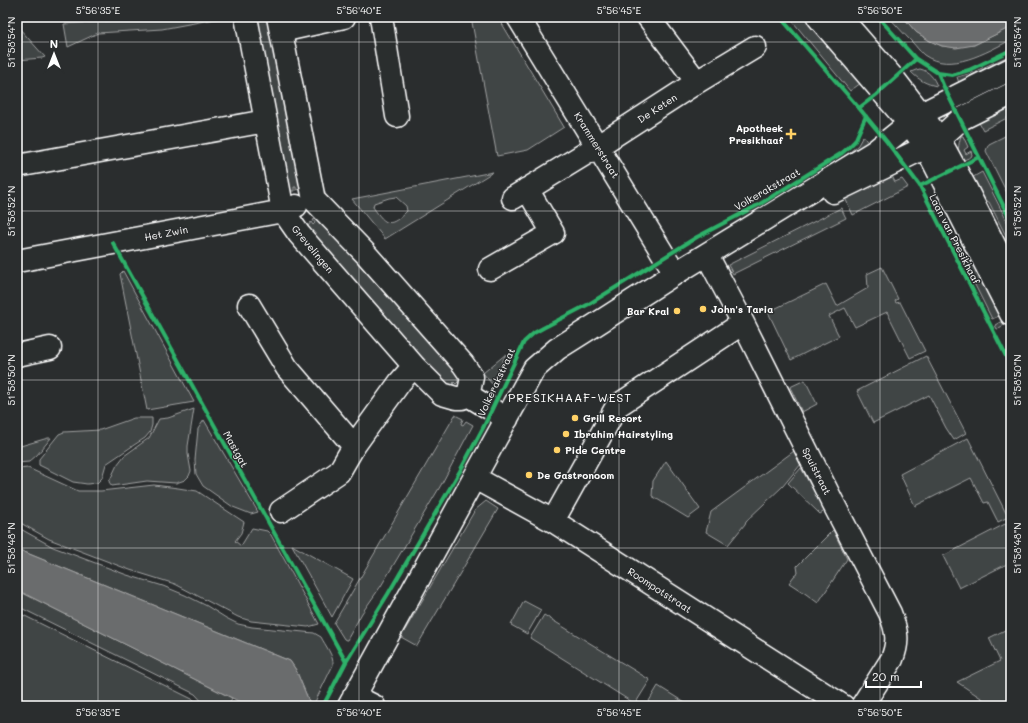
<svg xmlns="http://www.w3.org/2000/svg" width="1028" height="723" font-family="Mali,sans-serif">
<rect width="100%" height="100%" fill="#2a2d2e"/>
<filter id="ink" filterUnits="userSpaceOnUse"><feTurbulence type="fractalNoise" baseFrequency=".025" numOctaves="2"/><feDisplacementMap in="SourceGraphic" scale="8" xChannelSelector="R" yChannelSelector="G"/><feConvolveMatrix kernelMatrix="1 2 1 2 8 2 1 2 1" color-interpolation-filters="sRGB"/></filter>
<g filter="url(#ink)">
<path fill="#414445" stroke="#a0a2a2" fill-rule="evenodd" d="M 161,17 L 226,17 L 162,29 L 98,33 L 68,47 L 64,24 Z
M 255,17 L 271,17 L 302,187 L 300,189 L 296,190 L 296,187 L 294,187 L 294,191 L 289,191 Z
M 471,17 L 498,17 L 564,127 L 528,150 L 497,156 Z
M 789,17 L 805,17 L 861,83 L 850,91 Z
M 889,17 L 903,17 L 916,32 L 930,41 L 942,46 L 974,45 L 1011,27 L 1011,40 C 986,52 951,74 924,55 C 920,52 916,46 912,42 C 904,34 896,25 889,17 Z
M 17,27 L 19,28 L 45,57 L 42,58 L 17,60 Z
M 1011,55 L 1011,59 L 959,83 L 957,77 L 971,73 Z
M 920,69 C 929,71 934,78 937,86 C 926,84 919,80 911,72 L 916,70 Z
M 1011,105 L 1011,116 L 983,130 L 978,121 Z
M 1011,133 L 1011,201 L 986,151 L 987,148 L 989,144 Z
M 863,136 L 869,144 L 803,185 L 803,183 L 849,153 L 858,145 Z
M 961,136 L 963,136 L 968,147 L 964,150 L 966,154 L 971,151 L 972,155 L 971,157 L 959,162 C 958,152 958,145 961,136 Z
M 493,172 L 385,239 L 352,199 ZM 396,197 L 406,206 L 407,211 C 390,228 386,226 373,207 L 374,203 L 389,198 Z
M 982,172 L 1011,229 L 1011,246 L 989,202 L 978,199 L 968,180 Z
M 891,174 L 895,182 L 902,179 L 908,187 L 853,215 L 845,198 Z
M 841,208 L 846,218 L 733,274 L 728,265 Z
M 318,218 L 458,376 L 458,382 L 456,384 L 454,382 L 453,383 L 455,386 L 453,387 L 446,387 L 308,229 L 308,226 L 311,222 L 313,225 L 315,223 L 313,220 Z
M 959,238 L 992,302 L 994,302 L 1006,320 L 1001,328 L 997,329 L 995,325 L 1002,321 L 999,316 L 992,319 L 953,241 Z
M 882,267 L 898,299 L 895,301 L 896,303 L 900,302 L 925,351 L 910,358 L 887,312 L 855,327 L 845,308 L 829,316 L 839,336 L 791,360 L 768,312 L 826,284 L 837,306 L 868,288 L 867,274 Z
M 123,271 L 194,402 L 147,410 L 120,274 Z
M 506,354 L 492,384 L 483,373 Z
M 926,356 L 966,433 L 954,440 L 946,428 L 929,395 L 873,423 L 857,391 Z
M 805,380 L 817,404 L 802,412 L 790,387 Z
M 194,409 L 188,446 L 188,454 L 191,471 L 189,476 L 185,480 L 176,483 L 147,481 L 112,486 L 109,482 L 117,465 L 124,456 L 149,438 L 159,419 L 168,418 Z
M 455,415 L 463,419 L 461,424 L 463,425 L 466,421 L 473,425 L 441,485 L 381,586 L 362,613 L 347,640 L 346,640 L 344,639 L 334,623 Z
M 134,418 L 152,418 L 152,425 L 150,432 L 145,438 L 134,445 L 106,464 L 102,478 L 97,483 L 87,484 L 73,482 L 39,465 L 39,459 L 59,434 L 64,432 L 100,430 Z
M 204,420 L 258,512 L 251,514 L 233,507 L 203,486 L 196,474 L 195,460 L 198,429 Z
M 48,438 L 51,438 L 37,455 L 29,462 L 17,463 L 17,447 Z
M 968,438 L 1008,517 L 998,522 L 988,502 L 984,503 L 971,478 L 915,506 L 900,474 Z
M 794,451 L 801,464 L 783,486 L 746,521 L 745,524 L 728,545 L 706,532 L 711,512 Z
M 666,461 L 686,489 L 685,490 L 687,491 L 700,509 L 688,518 L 652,496 L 653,481 Z
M 28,468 L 78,491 L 101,491 L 154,485 L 178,488 L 197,491 L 244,522 L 241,533 L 235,541 L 241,546 L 252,528 L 267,531 L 271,535 L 319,624 L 308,627 L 251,621 L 238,617 L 175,584 L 130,570 L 49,539 L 17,521 L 17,469 Z
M 801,468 L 825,511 L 820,514 L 788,483 Z
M 486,501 L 498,509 L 417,646 L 401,637 L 475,510 Z
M 1009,522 L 1011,525 L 1011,562 L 959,588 L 943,556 Z
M 17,527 L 53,547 L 127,575 L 163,586 L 185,595 L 207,606 L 226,618 L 238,624 L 252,627 L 314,633 L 321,637 C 325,645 334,656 333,665 L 313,706 L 311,706 L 296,670 L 290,661 L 17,549 Z
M 833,530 L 847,559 L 818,603 L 806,594 L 789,583 L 794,576 L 798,573 L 797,566 Z
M 292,545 L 353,579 L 332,617 Z
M 17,590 L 232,698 L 228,706 L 206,706 L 195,694 L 17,606 Z
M 524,601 L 541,610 L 527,634 L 511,625 Z
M 17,612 L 194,700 L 199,706 L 21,706 L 17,704 Z
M 544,615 L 650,680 L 635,704 L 530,638 Z
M 1011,627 L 1011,706 L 993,706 L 957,682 L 1000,661 L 989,638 Z
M 658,686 L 690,706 L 646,706 Z"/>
<path fill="#6a6c6d" stroke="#a6a7a7" d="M 903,17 L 1011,17 L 1011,27 L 974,45 L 956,48 L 942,46 L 930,41 L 916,32 Z
M 17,549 L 290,661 L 296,670 L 311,706 L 248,706 L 17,590 Z"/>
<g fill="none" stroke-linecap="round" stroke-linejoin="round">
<defs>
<path id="minor" d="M 246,17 L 283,211 L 299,234 L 414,366 L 442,394 L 456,398 L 462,398 L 468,395 L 470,387 L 472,377 L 463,364 L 365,253 L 314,200 L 278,17
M 381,17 L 397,116
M 518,17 L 665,257 L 676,273
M 648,17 L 697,82
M 818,17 L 909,123 L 926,147 L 1011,314
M 840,17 L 894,79 L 921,114 L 939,139 L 965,187 L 1011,278
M 281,31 L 344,17
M 17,166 L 266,121
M 833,192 L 926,147 L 939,139 L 961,119 L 1011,94
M 513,198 L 598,146 L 697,82 L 755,47
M 707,255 L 743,323 L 833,503 L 890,613 C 897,631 899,642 892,659 L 862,706
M 17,261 L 283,211 L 296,206
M 490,269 L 553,233 L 527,189
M 249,305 L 287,368 L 354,446 L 339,472 L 281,511
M 17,355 L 50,348
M 468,395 L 507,419
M 354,446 L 400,382 L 414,366
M 475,478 L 553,521 L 843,706
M 553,521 L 617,406 L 743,323
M 354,696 L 374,706
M 349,706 L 534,369 L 557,349 L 595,325 L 676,273 L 874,152 L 921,114 L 1011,69"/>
</defs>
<use href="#minor" stroke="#fff" stroke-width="25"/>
<use href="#minor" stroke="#2a2d2e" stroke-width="22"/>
<defs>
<path id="cycleway" d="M 780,17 L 859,108 L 887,142 L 920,186 L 1011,366
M 878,17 L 916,59 L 938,73 L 944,87 L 1011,221
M 938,73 L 952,75 L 969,70 L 1011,50
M 859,108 L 876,95 L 916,59
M 920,186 L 979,157
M 113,243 L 346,662
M 323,706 L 346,662 L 388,594 L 460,471 L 484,426 L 524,342 L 534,333 L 543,328 L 589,304 L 697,237 L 760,204 L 842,153 L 849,147 L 855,141 L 866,116"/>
</defs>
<use href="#cycleway" stroke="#2a2d2e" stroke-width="6"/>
<use href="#cycleway" stroke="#2db169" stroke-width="4"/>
</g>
</g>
<path fill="none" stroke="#fff" stroke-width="1" stroke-opacity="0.45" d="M 98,17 L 98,706M 359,17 L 359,706M 619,17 L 619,706M 880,17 L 880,706M 17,42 L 1011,42M 17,211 L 1011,211M 17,380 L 1011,380M 17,548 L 1011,548"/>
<g fill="#ffd166" stroke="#2a2d2e" stroke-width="1.5">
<path d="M789 128h4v4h4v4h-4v4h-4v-4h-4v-4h4z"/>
<circle cx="703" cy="309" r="4"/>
<circle cx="677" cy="311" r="4"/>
<circle cx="575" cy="418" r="4"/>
<circle cx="566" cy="434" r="4"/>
<circle cx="557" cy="450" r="4"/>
<circle cx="529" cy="475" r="4"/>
</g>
<g text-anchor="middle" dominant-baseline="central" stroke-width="3" stroke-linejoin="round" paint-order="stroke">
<g font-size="10" fill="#fff" stroke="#2a2d2e">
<text transform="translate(657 108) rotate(-33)">De Keten</text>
<text transform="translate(597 145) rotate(58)">Krammerstraat</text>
<text transform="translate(767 189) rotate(-30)">Volkerakstraat</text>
<text transform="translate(166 233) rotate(-11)">Het Zwin</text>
<text transform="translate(955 239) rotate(63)">Laan van Presikhaaf</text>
<text transform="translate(313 249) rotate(50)">Grevelingen</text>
<text transform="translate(496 382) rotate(-65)">Volkerakstraat</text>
<text transform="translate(236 449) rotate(61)">Mastgat</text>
<text transform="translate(817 471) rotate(63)">Spuistraat</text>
<text transform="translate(660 590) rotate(33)">Roompotstraat</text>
</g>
<g font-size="10" font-weight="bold" fill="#fff" stroke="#2a2d2e" text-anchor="start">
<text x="783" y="128" text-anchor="end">Apotheek<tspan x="783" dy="12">Presikhaaf</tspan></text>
<text x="711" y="309">John's Taria</text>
<text x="669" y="311" text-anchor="end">Bar Kral</text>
<text x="583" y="418">Grill Resort</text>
<text x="574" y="434">Ibrahim Hairstyling</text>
<text x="565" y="450">Pide Centre</text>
<text x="537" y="475">De Gastronoom</text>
</g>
<g font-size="12" letter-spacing="1" fill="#fff" stroke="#2a2d2e">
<text x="570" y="397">PRESIKHAAF-WEST</text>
</g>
</g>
<rect width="1028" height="723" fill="none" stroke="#2a2d2e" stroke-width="44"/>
<g transform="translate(54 54)" stroke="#2a2d2e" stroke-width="3" paint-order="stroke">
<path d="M0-3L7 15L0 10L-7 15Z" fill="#ffffff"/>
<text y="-6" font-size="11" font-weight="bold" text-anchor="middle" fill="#ffffff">N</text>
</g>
<path d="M866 681v6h55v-6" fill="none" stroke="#ffffff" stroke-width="2"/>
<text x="872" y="681" font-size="12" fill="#ffffff" stroke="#2a2d2e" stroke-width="3" paint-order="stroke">20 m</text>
<rect x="22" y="22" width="984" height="679" fill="none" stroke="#fff" stroke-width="1.5"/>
<g font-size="10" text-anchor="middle" fill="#fff">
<text x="98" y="14">5°56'35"E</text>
<text x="359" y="14">5°56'40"E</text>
<text x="619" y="14">5°56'45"E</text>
<text x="880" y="14">5°56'50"E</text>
<text transform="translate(11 42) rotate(-90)" y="4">51°58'54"N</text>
<text transform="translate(1017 42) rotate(-90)" y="4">51°58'54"N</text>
<text transform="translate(11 211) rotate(-90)" y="4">51°58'52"N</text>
<text transform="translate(1017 211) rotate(-90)" y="4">51°58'52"N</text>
<text transform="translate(11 380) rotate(-90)" y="4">51°58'50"N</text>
<text transform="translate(1017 380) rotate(-90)" y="4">51°58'50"N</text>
<text transform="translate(11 548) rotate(-90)" y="4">51°58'48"N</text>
<text transform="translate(1017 548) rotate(-90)" y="4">51°58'48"N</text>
<text x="98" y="716">5°56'35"E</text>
<text x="359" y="716">5°56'40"E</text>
<text x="619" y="716">5°56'45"E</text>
<text x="880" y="716">5°56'50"E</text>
</g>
</svg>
